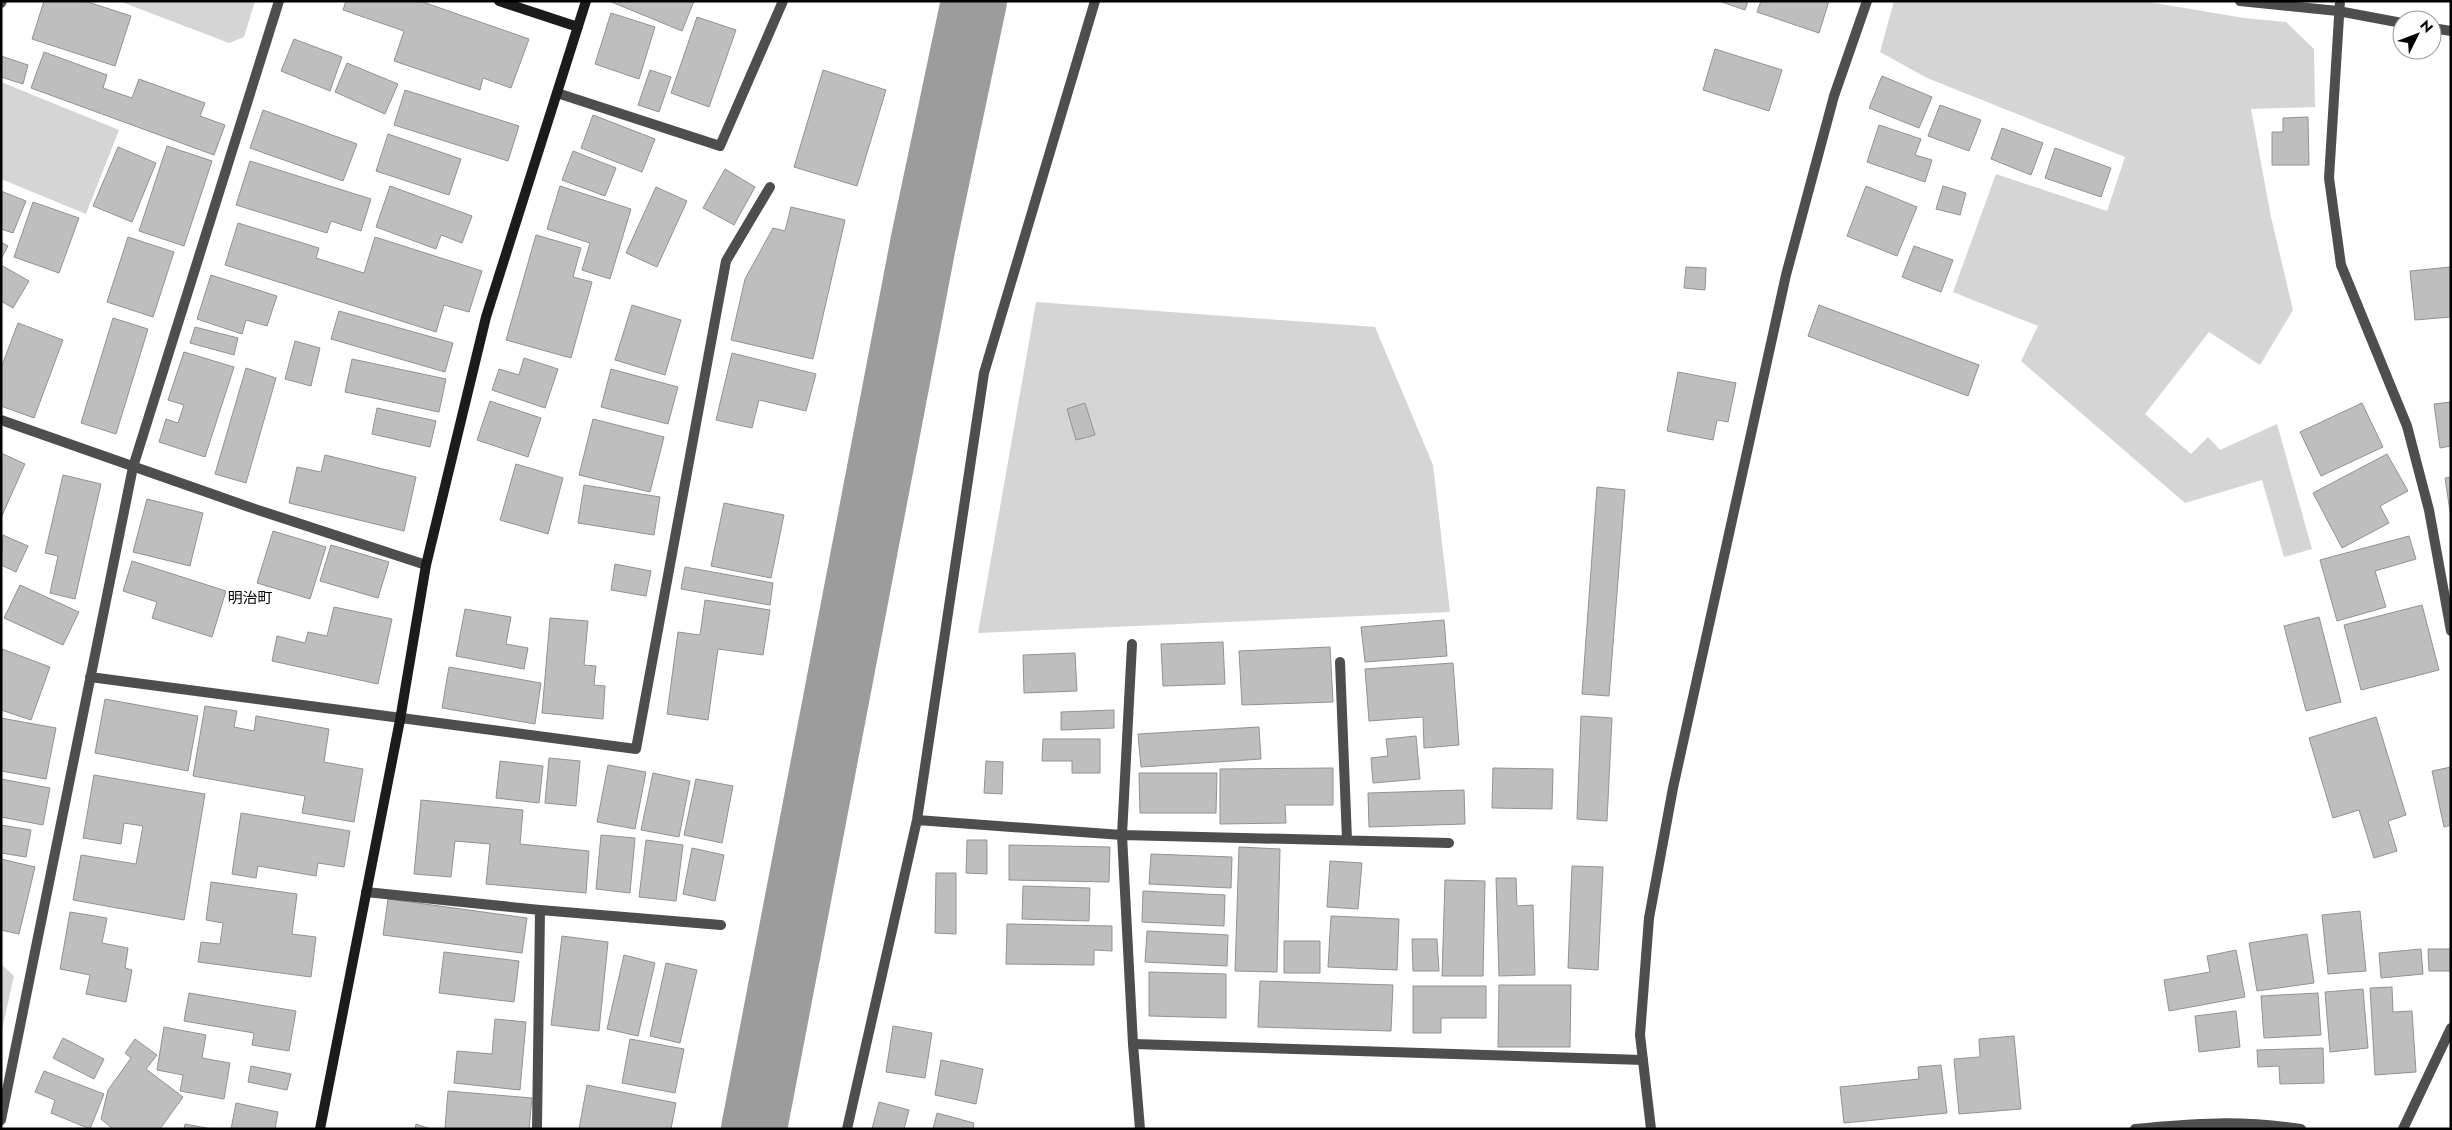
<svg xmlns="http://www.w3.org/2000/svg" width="2452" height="1130" font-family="Jost,'Noto Sans JP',sans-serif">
<rect width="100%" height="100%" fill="#fff"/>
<path fill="#d5d5d5" d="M 119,1 L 255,1 L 244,37 L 229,43 Z
M 1894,1 L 2143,1 L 2244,18 L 2286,22 L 2314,49 L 2315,107 L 2251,109 L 2271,217 L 2293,310 L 2260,365 L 2209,332 L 2145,414 L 2191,454 L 2208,437 L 2220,450 L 2277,424 L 2312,549 L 2284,557 L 2262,480 L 2185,503 L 2021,361 L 2038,326 L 1953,292 L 1996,174 L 2107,211 L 2125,157 L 1927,78 L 1880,52 Z
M 1,82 L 119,130 L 86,214 L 1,179 Z
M 1036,302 L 1375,327 L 1433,465 L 1450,612 L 978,633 Z
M 1,964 L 14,976 L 1,1034 Z"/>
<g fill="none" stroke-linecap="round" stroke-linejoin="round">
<path stroke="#9c9c9c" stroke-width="66" d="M 754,1129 L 924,239 L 974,1"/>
</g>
<path fill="#bebebe" stroke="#929292" d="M 44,1 L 85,1 L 131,16 L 115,66 L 32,39 Z
M 346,1 L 420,1 L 529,39 L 511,88 L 483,78 L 480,90 L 394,61 L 404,31 L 343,10 Z
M 609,1 L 694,1 L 682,31 Z
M 1719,1 L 1748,1 L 1745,10 Z
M 1761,1 L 1829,1 L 1819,33 L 1757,12 Z
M 611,13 L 655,27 L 639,79 L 595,64 Z
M 697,17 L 736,30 L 709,107 L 671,93 Z
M 294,39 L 342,57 L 330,91 L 281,71 Z
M 1715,49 L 1782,70 L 1769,111 L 1703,90 Z
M 44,52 L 107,75 L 103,88 L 132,98 L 139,79 L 205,103 L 200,116 L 225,125 L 214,155 L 31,88 Z
M 1,56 L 28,65 L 23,84 L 1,77 Z
M 347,63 L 398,84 L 385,114 L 335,92 Z
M 650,70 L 671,77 L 659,112 L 638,105 Z
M 823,70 L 886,90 L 857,186 L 794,167 Z
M 1882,76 L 1932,97 L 1919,128 L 1869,108 Z
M 405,90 L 519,126 L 508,161 L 394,125 Z
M 1940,105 L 1981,120 L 1969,151 L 1928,136 Z
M 263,110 L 357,144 L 343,181 L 250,148 Z
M 593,115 L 655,139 L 642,172 L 581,148 Z
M 2308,117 L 2309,165 L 2272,165 L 2272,132 L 2283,132 L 2283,118 Z
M 1879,125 L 1921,139 L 1915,155 L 1932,160 L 1925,182 L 1867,162 Z
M 2002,128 L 2043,143 L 2031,175 L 1991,159 Z
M 388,134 L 461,159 L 449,195 L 376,171 Z
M 167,146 L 212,161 L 184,246 L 139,231 Z
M 118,147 L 156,163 L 132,222 L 93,206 Z
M 2055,148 L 2111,168 L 2101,197 L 2045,178 Z
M 573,151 L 616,168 L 605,196 L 562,180 Z
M 250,161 L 371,199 L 361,231 L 331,221 L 327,233 L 236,205 Z
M 725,169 L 755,187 L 734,225 L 703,208 Z
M 390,186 L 472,216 L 462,243 L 441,235 L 436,249 L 376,227 Z
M 560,186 L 631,209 L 610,279 L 582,270 L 590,243 L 547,229 Z
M 1866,186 L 1917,207 L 1897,256 L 1847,236 Z
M 1943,186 L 1966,193 L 1960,215 L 1936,209 Z
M 656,187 L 687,201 L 657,267 L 626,253 Z
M 1,191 L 26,201 L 13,233 L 1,229 Z
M 33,202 L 79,218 L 59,273 L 14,257 Z
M 791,207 L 845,220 L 813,359 L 731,340 L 745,279 L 773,228 L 785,231 Z
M 238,223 L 319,248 L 316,258 L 364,273 L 375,237 L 482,271 L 469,312 L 444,305 L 436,332 L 225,265 Z
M 536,235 L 581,248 L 573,277 L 592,282 L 571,358 L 506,340 Z
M 128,237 L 174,252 L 153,317 L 107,302 Z
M 1,242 L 8,246 L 1,259 Z
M 1914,246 L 1953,260 L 1941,292 L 1902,277 Z
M 1,265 L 29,281 L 13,308 L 1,301 Z
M 1686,267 L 1706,268 L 1705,290 L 1684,288 Z
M 2451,267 L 2451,317 L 2415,320 L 2410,271 Z
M 211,275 L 277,296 L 267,326 L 246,320 L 242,334 L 197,319 Z
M 632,305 L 681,320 L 665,375 L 615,360 Z
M 1819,305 L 1979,365 L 1968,396 L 1808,336 Z
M 339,311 L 453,343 L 445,372 L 331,339 Z
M 113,318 L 148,329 L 116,434 L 81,423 Z
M 18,323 L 63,340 L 34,418 L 1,406 L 1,368 Z
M 195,327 L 238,338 L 234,355 L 190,343 Z
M 295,341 L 320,348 L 311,386 L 285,379 Z
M 184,352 L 234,367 L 205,457 L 159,442 L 166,419 L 178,423 L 184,405 L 168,400 Z
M 732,353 L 816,374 L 806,411 L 759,400 L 752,428 L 716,420 Z
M 524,358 L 558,369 L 545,408 L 492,390 L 499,369 L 519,375 Z
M 352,359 L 446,379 L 439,412 L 345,392 Z
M 246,368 L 276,378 L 246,483 L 215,474 Z
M 611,369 L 678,387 L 668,424 L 601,407 Z
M 1678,372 L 1736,383 L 1728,422 L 1717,420 L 1713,440 L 1667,431 Z
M 490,401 L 541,418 L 528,457 L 477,440 Z
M 2451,402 L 2451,446 L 2440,448 L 2434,404 Z
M 1085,403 L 1095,435 L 1076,440 L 1067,409 Z
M 2362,403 L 2383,447 L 2321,476 L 2300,432 Z
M 377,408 L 436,421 L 430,447 L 372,434 Z
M 593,419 L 664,437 L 650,492 L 579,475 Z
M 1,453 L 25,464 L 1,518 Z
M 2387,454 L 2408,491 L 2380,506 L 2389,523 L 2342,548 L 2313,493 Z
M 325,455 L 416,477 L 404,531 L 289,503 L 297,467 L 321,472 Z
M 516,464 L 563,478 L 548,534 L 500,520 Z
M 63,475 L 101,484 L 75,599 L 50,593 L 58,556 L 45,553 Z
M 2451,477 L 2451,518 L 2445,478 Z
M 584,485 L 660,497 L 654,535 L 578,523 Z
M 1597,487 L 1625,490 L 1609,696 L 1582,694 Z
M 147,499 L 203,513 L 190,566 L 133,552 Z
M 724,503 L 784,515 L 771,578 L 711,566 Z
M 273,531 L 326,547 L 310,599 L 257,583 Z
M 3,535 L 28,546 L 16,572 L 1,565 Z
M 2409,536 L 2416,559 L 2375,571 L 2386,607 L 2337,621 L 2320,560 Z
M 331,545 L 389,562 L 378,598 L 320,581 Z
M 132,561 L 226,591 L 212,637 L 152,618 L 157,602 L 123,591 Z
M 615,564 L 651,571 L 646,596 L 611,590 Z
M 685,567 L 773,583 L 770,605 L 681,589 Z
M 20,585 L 79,612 L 63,645 L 4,618 Z
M 705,600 L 770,610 L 763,655 L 718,649 L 708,720 L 667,714 L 678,632 L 700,635 Z
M 2422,605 L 2439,670 L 2361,690 L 2344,625 Z
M 334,607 L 392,619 L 378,684 L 272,661 L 277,636 L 305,643 L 308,632 L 327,636 Z
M 465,609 L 511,617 L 506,644 L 528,648 L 524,669 L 456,656 Z
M 2319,617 L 2341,702 L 2306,711 L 2284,626 Z
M 550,618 L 588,621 L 584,665 L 596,666 L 594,685 L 605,686 L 603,719 L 542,713 Z
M 1444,620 L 1447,656 L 1365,662 L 1361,627 Z
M 1223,642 L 1225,684 L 1163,686 L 1161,644 Z
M 1330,647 L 1333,702 L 1242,705 L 1239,651 Z
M 2,649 L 50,667 L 31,720 L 1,710 Z
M 1075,653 L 1077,691 L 1024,693 L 1023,655 Z
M 1453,663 L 1459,745 L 1424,748 L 1423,717 L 1369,721 L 1365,669 Z
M 449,667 L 541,683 L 535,724 L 442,708 Z
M 105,699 L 198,716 L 188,771 L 95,753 Z
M 205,706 L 237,711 L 234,727 L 254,731 L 256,716 L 329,729 L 324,762 L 363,769 L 354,822 L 302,813 L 305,796 L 193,776 Z
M 1114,710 L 1114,728 L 1061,730 L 1061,712 Z
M 1581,716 L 1612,718 L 1607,821 L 1577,819 Z
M 2376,717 L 2406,815 L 2388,821 L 2397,851 L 2374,858 L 2359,810 L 2333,818 L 2309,738 Z
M 1,718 L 56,728 L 46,779 L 1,771 Z
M 1259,727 L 1261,759 L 1141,767 L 1138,734 Z
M 1416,736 L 1420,779 L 1373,783 L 1371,758 L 1388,756 L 1386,739 Z
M 1043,739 L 1100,739 L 1100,773 L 1072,773 L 1072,761 L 1042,761 Z
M 549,758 L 580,761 L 576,806 L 545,803 Z
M 500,761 L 543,766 L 539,803 L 496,798 Z
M 986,761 L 1003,762 L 1002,794 L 984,793 Z
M 608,765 L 646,772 L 635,829 L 597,822 Z
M 2451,767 L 2451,825 L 2444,827 L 2432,771 Z
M 1333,768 L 1333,805 L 1285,805 L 1286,823 L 1220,824 L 1220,769 Z
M 1493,768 L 1553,769 L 1552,809 L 1492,808 Z
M 653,773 L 690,781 L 679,837 L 641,830 Z
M 1139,773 L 1217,773 L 1216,813 L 1140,813 Z
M 94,775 L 205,794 L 184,920 L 73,900 L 81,855 L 136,864 L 143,826 L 124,823 L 121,844 L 83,838 Z
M 1,779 L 50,788 L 43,825 L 1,817 Z
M 696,779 L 733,786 L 722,843 L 684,835 Z
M 1464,790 L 1465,824 L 1369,827 L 1368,793 Z
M 421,800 L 523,810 L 520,844 L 589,851 L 586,893 L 486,884 L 490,844 L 455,841 L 451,877 L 414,874 Z
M 241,813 L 350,831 L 344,867 L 318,863 L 316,876 L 258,866 L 256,878 L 232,874 Z
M 1,825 L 31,830 L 26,857 L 1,853 Z
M 601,835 L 635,838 L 630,893 L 596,889 Z
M 646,840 L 683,845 L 676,901 L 639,897 Z
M 967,840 L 987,840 L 987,874 L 966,873 Z
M 1009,845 L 1110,847 L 1109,882 L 1009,880 Z
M 1239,847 L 1280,849 L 1277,972 L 1235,971 Z
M 692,848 L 724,855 L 715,901 L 683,894 Z
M 1151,854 L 1232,857 L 1231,888 L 1149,884 Z
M 1,859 L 35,867 L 19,934 L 1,930 Z
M 1330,861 L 1362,863 L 1358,909 L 1327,907 Z
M 1572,866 L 1603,867 L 1598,970 L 1568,968 Z
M 936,873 L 956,873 L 956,934 L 935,933 Z
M 1496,878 L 1516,878 L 1517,906 L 1533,905 L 1535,975 L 1499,976 Z
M 1445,880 L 1485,881 L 1483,976 L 1442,976 Z
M 211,882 L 297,894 L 292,934 L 316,937 L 311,977 L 198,962 L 201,942 L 220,944 L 223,923 L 206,920 Z
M 1023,886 L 1090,888 L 1089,921 L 1022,919 Z
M 1143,891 L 1225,895 L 1224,926 L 1142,922 Z
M 388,899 L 527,918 L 522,953 L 383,935 Z
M 2360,911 L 2366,971 L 2328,974 L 2322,915 Z
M 70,912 L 107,918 L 102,943 L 128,948 L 125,968 L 132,970 L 126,1002 L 86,994 L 90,975 L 60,969 Z
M 1331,916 L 1399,919 L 1397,970 L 1328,967 Z
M 1007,924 L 1112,926 L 1112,951 L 1094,950 L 1094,965 L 1006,964 Z
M 1147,931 L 1228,935 L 1227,966 L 1145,962 Z
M 2307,934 L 2314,983 L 2257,991 L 2249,943 Z
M 562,936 L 608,942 L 599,1031 L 551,1025 Z
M 1412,939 L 1437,939 L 1439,971 L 1413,971 Z
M 1284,941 L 1320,941 L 1320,973 L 1284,973 Z
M 2421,949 L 2423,974 L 2381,978 L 2379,953 Z
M 2428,949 L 2451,949 L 2451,971 L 2429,971 Z
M 2236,950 L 2245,997 L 2169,1011 L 2164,980 L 2210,972 L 2207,956 Z
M 444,952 L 519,961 L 514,1002 L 439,993 Z
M 624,955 L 655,963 L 638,1036 L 607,1029 Z
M 666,963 L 697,970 L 680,1043 L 650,1036 Z
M 1149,972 L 1226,974 L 1226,1018 L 1149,1016 Z
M 1260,981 L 1393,985 L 1391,1031 L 1258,1027 Z
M 1499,985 L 1571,985 L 1570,1047 L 1498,1047 Z
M 1413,986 L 1486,986 L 1486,1018 L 1441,1018 L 1441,1033 L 1413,1033 Z
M 2392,987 L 2393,1012 L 2412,1011 L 2416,1072 L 2375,1075 L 2370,988 Z
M 2363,989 L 2368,1048 L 2330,1052 L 2325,992 Z
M 189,993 L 296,1011 L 289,1051 L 252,1045 L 254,1033 L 184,1021 Z
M 2318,993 L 2321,1035 L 2264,1038 L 2261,996 Z
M 2236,1011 L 2240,1047 L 2199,1052 L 2195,1016 Z
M 495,1019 L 526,1022 L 520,1090 L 454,1083 L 457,1051 L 492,1054 Z
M 893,1026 L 932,1033 L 925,1078 L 886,1072 Z
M 164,1027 L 206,1035 L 202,1058 L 230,1063 L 224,1099 L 180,1091 L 183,1075 L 157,1070 Z
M 2014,1036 L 2021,1109 L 1959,1114 L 1954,1059 L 1980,1057 L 1979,1039 Z
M 63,1038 L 104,1059 L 94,1079 L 53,1058 Z
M 135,1039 L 157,1055 L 146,1069 L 183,1097 L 160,1129 L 113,1129 L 101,1119 L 108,1090 L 131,1058 L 125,1053 Z
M 630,1039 L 684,1049 L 675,1093 L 622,1083 Z
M 2323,1048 L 2324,1083 L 2280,1084 L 2279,1066 L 2258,1067 L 2257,1050 Z
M 941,1060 L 983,1069 L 976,1104 L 935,1095 Z
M 1941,1065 L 1947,1113 L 1844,1123 L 1840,1087 L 1919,1079 L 1918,1067 Z
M 251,1066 L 291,1074 L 287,1090 L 248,1082 Z
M 44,1071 L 104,1094 L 90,1129 L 51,1113 L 55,1100 L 35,1092 Z
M 587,1085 L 676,1103 L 671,1129 L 579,1129 Z
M 448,1091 L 532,1098 L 529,1129 L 445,1129 Z
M 879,1102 L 909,1110 L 904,1129 L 872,1129 Z
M 236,1103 L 278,1112 L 275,1129 L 231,1129 Z
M 937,1113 L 974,1123 L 973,1129 L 933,1129 Z
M 185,1124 L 212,1129 L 184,1129 Z
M 416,1124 L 431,1129 L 415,1129 Z"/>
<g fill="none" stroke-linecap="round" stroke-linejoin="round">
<path stroke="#4e4e4e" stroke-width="10" d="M 1133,1044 L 1643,1060
M 2403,1129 L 2451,1028"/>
<path stroke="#4e4e4e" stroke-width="10" d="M 2240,1 L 2338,11 L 2402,23
M 2340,1 L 2329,178 L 2341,265 L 2407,426 L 2429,510 L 2451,631
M 1,3 L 2,1
M 2432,28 L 2451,31
M 557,93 L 720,146 L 783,1
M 1,420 L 249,507 L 426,565
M 1132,644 L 1122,835 L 1133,1044 L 1140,1129
M 1340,662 L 1347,840
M 90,677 L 636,749 L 726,261 L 770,187
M 917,820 L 1122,835 L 1449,843
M 366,892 L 540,910 L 721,925
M 1,1120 L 133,467 L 279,1
M 537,1129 L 540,910
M 847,1129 L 917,820 L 984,373 L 1095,1
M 1651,1129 L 1640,1035 L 1649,918 L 1673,788 L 1786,275 L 1834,96 L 1867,1
M 2135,1129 C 2193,1123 2243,1120 2301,1129"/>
<path stroke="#1b1b1b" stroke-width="10" d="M 499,1 L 578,27
M 320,1129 L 400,720 L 426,565 L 486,317 L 586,1"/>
</g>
<g text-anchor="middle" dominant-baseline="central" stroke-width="4.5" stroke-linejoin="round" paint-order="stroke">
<g font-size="15" fill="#000" stroke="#fff">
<text x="250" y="598">明治町</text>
</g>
</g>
<rect width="2452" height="1130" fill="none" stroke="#000000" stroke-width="5"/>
<g transform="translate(2417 35) rotate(48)"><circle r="24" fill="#ffffff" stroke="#999999"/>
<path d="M0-4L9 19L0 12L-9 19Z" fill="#000000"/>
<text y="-8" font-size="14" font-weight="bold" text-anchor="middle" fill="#000000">N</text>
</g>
</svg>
